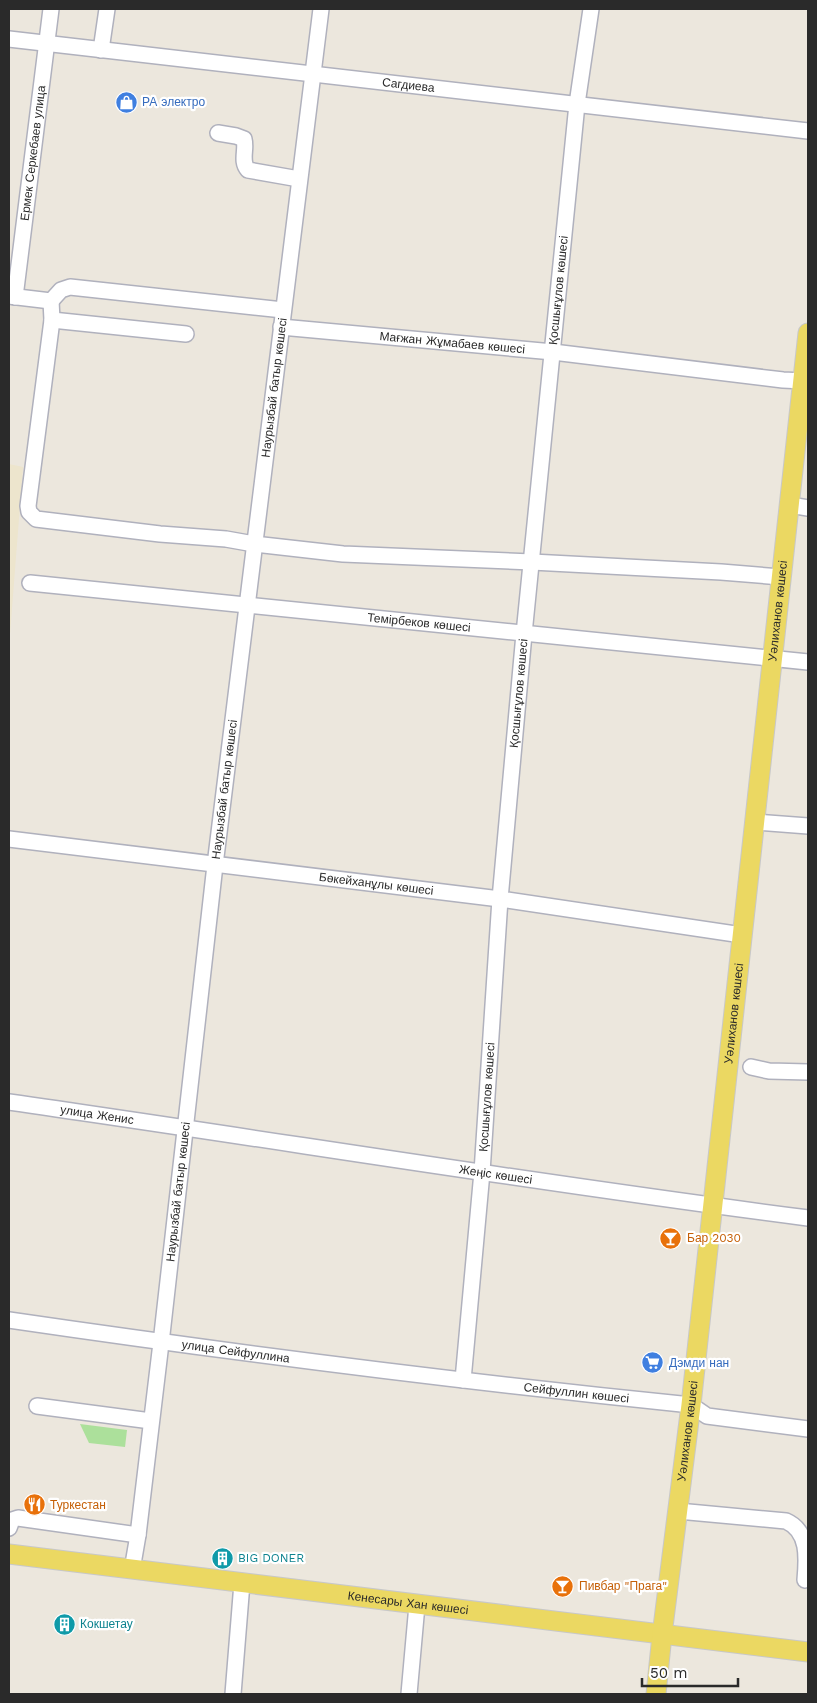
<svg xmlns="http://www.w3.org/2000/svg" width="817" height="1703" font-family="'Work Sans',sans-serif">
<rect width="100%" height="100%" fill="#ece7dd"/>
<path fill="#ede5cd" d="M 9,464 L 23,467 L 9,647 Z"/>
<path fill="#ace09b" d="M 80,1424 L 127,1430 L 125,1447 L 89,1443 Z"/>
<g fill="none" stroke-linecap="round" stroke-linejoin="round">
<defs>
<g id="minor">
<path id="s1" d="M 9,39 L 808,131"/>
<path d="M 101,50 L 107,9"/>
<path d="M 218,133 L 236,136 L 244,139 C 247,150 240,161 248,170 L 299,179"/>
<path d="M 9,296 L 51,301 L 61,290 L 70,287 L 283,310"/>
<path id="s2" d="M 15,297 L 51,9"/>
<path d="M 51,301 L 52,320 L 28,506 L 29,512 L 36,519 L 160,534 L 226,539 L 254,544 L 343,554 L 532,562 L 721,572 L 781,577"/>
<path d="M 52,320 L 186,334"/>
<path id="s3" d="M 281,327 L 553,352 L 783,380 L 803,381"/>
<path d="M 790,505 L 808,508"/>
<path id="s4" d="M 30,583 L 808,662"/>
<path d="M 754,822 L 808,826"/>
<path id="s5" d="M 9,839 L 500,899 L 742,935"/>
<path d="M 751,1067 L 769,1071 L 808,1072"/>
<path id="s6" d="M 9,1102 C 275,1140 541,1184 808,1218"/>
<path id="s7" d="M 9,1320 C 235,1353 463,1382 691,1405 L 707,1416 L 808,1429"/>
<path id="s8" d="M 463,1380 L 482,1172 L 500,899 L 524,634 L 577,104 L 591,9"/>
<path d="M 37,1406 L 151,1421"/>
<path d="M 678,1511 L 786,1521 C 809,1531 807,1558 805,1580"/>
<path d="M 9,1528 L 12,1520 L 18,1518 L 138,1535"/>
<path id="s9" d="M 132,1570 L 138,1535 L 161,1343 L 215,865 L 321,9"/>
<path d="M 233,1694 L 242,1583"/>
<path d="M 409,1694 L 417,1605"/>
</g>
<g id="major">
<path id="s10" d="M 9,1554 L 808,1652"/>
<path id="s11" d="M 656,1694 L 662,1635 L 691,1405 L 808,333"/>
</g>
</defs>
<use href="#minor" stroke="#b0b1bd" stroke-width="18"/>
<use href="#major" stroke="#c8c8c8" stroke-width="21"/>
<use href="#minor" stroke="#fff" stroke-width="15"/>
<use href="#major" stroke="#ebd862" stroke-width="19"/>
</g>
<defs>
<symbol id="shop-disc" viewBox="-11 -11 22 22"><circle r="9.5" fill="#3f7fe0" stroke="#fff"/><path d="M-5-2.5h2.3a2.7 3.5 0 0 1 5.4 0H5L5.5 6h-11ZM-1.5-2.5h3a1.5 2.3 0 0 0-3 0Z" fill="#fff"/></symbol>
<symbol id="bar-disc" viewBox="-11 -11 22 22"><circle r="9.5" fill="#e8710a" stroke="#fff"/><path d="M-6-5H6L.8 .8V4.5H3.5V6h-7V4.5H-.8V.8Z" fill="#fff"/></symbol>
<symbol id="supermarket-disc" viewBox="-11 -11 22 22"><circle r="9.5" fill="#3f7fe0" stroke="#fff"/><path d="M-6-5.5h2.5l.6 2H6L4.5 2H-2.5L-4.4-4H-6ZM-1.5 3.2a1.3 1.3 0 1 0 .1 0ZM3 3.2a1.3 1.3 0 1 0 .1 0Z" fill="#fff"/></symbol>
<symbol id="restaurant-disc" viewBox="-11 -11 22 22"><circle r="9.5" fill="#e8710a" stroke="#fff"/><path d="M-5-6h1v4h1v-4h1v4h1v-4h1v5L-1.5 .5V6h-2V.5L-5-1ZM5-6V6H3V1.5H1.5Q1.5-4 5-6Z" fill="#fff"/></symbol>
<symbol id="building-disc" viewBox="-11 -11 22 22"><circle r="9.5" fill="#0f9aa8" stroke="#fff"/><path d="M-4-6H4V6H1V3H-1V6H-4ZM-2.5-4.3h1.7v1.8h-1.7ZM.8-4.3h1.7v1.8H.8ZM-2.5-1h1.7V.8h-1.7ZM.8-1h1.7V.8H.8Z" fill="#fff"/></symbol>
</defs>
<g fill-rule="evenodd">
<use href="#shop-disc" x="114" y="90" width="25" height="25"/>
<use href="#bar-disc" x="658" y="1226" width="25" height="25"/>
<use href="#supermarket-disc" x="640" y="1350" width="25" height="25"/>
<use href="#restaurant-disc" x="22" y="1492" width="25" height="25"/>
<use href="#building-disc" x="210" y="1546" width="25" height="25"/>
<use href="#bar-disc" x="550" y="1574" width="25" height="25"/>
<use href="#building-disc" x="52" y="1612" width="25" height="25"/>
</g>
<g text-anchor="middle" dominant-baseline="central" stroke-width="4.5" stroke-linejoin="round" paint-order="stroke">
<g font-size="12" fill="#2a2a2a" stroke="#fff">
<text stroke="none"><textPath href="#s1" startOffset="402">Сагдиева</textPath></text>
<text stroke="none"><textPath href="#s2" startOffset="145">Ермек Серкебаев улица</textPath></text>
<text stroke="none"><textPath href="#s8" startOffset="1094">Қосшығұлов көшесі</textPath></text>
<text stroke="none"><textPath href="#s3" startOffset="172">Мағжан Жұмабаев көшесі</textPath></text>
<text stroke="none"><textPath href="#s9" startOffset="1191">Наурызбай батыр көшесі</textPath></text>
<text stroke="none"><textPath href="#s11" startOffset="1090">Уәлиханов көшесі</textPath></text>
<text stroke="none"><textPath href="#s4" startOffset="391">Темірбеков көшесі</textPath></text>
<text stroke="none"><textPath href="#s8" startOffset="689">Қосшығұлов көшесі</textPath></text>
<text stroke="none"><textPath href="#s9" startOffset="786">Наурызбай батыр көшесі</textPath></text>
<text stroke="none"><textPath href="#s5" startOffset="370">Бөкейханұлы көшесі</textPath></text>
<text stroke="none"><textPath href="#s11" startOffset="685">Уәлиханов көшесі</textPath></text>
<text stroke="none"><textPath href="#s8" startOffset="284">Қосшығұлов көшесі</textPath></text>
<text stroke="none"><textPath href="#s6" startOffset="89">улица Женис</textPath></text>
<text stroke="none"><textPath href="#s6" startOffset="492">Жеңіс көшесі</textPath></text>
<text stroke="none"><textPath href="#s9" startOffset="381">Наурызбай батыр көшесі</textPath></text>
<text stroke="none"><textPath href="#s7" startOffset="229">улица Сейфуллина</textPath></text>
<text stroke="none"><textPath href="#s7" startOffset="572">Сейфуллин көшесі</textPath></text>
<text stroke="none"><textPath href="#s11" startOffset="265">Уәлиханов көшесі</textPath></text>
<text stroke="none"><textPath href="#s10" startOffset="402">Кенесары Хан көшесі</textPath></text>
</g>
<g font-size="12" fill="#366cbe" stroke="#fff" text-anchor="start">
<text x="142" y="102">РА электро</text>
<text x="669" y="1363">Дэмди нан</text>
</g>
<g font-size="12" fill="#c56008" stroke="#fff" text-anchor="start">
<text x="687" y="1238">Бар 2030</text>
<text x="50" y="1505">Туркестан</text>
<text x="579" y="1586">Пивбар "Прага"</text>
</g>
<g font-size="12" fill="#0d838f" stroke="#fff" text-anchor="start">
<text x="238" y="1558">BIG DONER</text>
<text x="80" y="1624">Кокшетау</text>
</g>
</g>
<rect width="817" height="1703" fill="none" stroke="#2a2a2a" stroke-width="20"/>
<path d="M642 1678v8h96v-8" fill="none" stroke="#2a2a2a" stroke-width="2.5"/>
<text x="650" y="1678" font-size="15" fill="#2a2a2a" stroke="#ffffff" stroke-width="4" paint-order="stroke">50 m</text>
</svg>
